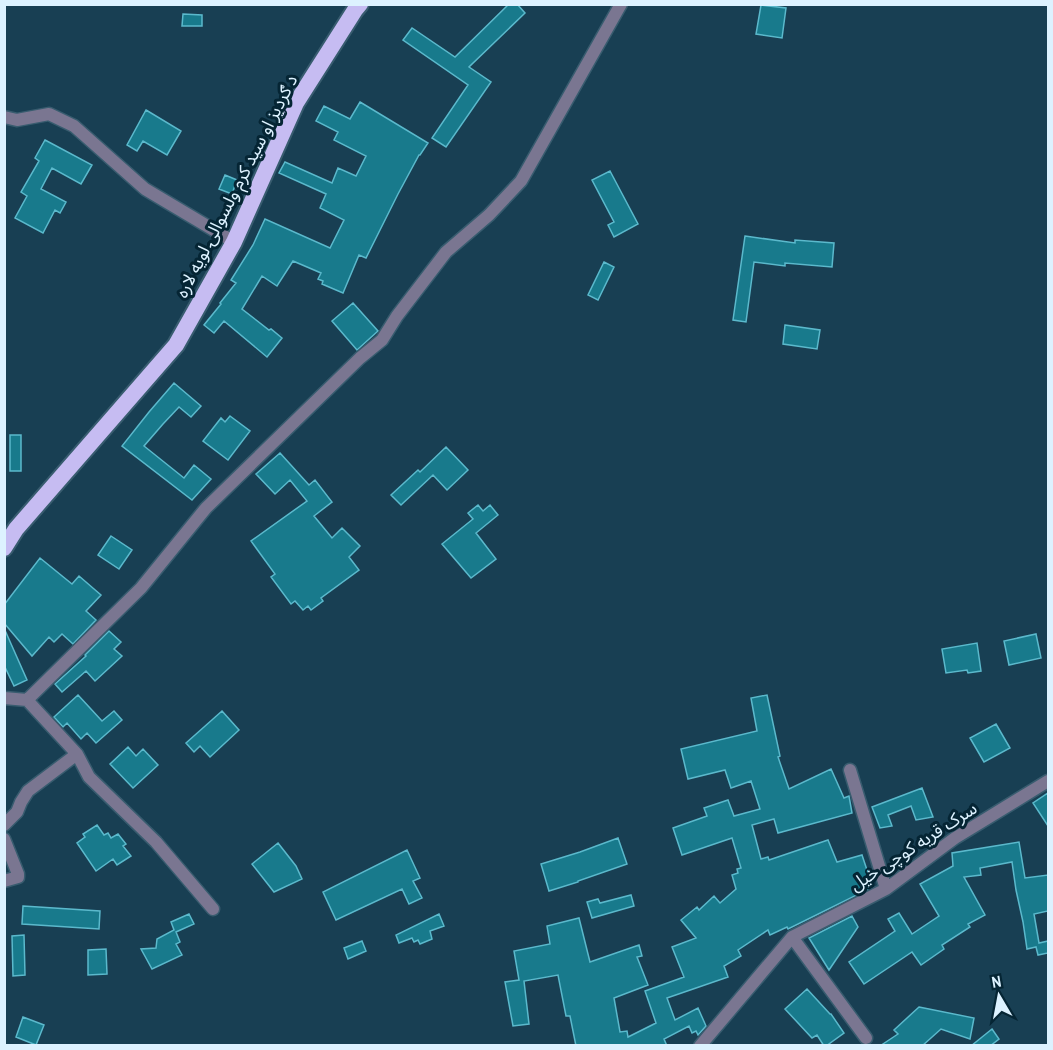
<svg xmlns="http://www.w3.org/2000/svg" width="1053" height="1050" font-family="'Archivo Narrow','Noto Sans Arabic',sans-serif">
<rect width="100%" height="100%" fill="#183f53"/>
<path fill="#187a8c" stroke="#5bb9cc" stroke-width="1.5" d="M 509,4 L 517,4 L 525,13 L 469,67 L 491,82 L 446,147 L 432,138 L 468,85 L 403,40 L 412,28 L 455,57 Z
M 761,5 L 786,8 L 782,38 L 756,34 Z
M 183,14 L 202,15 L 202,26 L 182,26 Z
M 360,102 L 428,143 L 420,155 L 419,155 L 398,194 L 366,258 L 359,255 L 343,293 L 322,284 L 323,281 L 318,279 L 321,273 L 293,261 L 277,286 L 262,276 L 242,309 L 269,330 L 271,329 L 282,338 L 267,357 L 224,321 L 214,333 L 204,325 L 221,304 L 220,303 L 236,283 L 231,280 L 253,245 L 265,219 L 330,248 L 344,220 L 320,208 L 326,194 L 279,173 L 285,162 L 332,183 L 338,168 L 356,176 L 366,156 L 334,140 L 338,132 L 316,121 L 324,106 L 350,119 Z
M 146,110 L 181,131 L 167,155 L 143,141 L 137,151 L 127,145 Z
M 45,140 L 92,165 L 81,184 L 52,168 L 41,189 L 66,202 L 60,213 L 55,210 L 43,233 L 15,218 L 27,196 L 21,192 L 39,161 L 35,158 Z
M 610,171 L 638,224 L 614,237 L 608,225 L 614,222 L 592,180 Z
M 225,175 L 237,180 L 232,194 L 219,189 Z
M 745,236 L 795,243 L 795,240 L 834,243 L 832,267 L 785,263 L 785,266 L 754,262 L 746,322 L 733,320 Z
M 604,262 L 614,267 L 598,300 L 588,295 Z
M 353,303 L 378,331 L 357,350 L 332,321 Z
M 785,325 L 820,330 L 817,349 L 783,344 Z
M 174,383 L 201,406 L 191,417 L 179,407 L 163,424 L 144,446 L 184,478 L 194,465 L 211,479 L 192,500 L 122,446 L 149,412 Z
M 230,416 L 250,431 L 228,460 L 203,441 L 221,418 L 225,422 Z
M 10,435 L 21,435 L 21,471 L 10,471 Z
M 446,447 L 468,470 L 447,490 L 433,475 L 401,505 L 391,495 L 418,470 L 420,472 Z
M 280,453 L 309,485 L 315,480 L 332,502 L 314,516 L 332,538 L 342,528 L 360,546 L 349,557 L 359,570 L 321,598 L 323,601 L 311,610 L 308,606 L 303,610 L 295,601 L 291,604 L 271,577 L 275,574 L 251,541 L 307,501 L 290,480 L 275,494 L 256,474 Z
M 478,505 L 483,511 L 490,505 L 498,515 L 476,533 L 496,559 L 471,578 L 442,544 L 473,519 L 468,513 Z
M 111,536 L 132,550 L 119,569 L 98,555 Z
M 40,558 L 72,584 L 79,576 L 101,595 L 86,611 L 96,620 L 73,644 L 62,634 L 54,642 L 49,637 L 32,656 L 4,623 L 4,605 Z
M 4,628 L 27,680 L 14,686 L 4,665 Z
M 109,631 L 121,642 L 114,649 L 122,656 L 95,681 L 86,671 L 62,692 L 55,684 L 86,656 L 85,655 Z
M 1036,634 L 1041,658 L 1009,665 L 1004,641 Z
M 977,643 L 981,671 L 968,673 L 967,670 L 946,673 L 942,649 Z
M 78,695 L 102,721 L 114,711 L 122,720 L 96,743 L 87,733 L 81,739 L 67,723 L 63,727 L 54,717 Z
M 767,695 L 780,756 L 778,757 L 789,789 L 831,769 L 844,798 L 849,796 L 852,813 L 778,833 L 774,819 L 752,825 L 761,859 L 768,857 L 769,860 L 828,840 L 837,862 L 862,855 L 869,876 L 865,877 L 869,889 L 788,929 L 787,927 L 770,935 L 768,930 L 738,950 L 741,956 L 724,966 L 728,977 L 667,998 L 675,1020 L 698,1008 L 706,1026 L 698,1035 L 696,1031 L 692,1033 L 689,1026 L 664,1039 L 667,1046 L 576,1046 L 570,1016 L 566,1016 L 558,975 L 524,981 L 529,1024 L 513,1026 L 505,982 L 519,980 L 514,951 L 550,944 L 547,926 L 579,918 L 590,962 L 639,945 L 642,956 L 637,957 L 648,985 L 614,998 L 620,1032 L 627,1031 L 628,1037 L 656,1023 L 645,991 L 684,977 L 672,947 L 696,938 L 681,920 L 697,907 L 699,910 L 714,896 L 720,903 L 736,889 L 732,875 L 738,873 L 737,869 L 741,868 L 732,838 L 682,855 L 673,828 L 707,816 L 704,808 L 728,800 L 734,816 L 760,809 L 751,781 L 731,788 L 725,770 L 688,779 L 681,749 L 757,731 L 751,698 Z
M 222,711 L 239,730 L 210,757 L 200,746 L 194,752 L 186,743 Z
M 996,724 L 1010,748 L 984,762 L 970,738 Z
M 128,747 L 136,756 L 143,749 L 158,765 L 133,788 L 110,764 Z
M 922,788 L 933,817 L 916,820 L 911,806 L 888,815 L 892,826 L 880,828 L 872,807 Z
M 1048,793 L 1048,826 L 1033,803 Z
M 97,825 L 104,835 L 108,833 L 111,838 L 118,834 L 126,844 L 123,846 L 131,856 L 117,865 L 113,859 L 96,871 L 77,843 L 85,837 L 83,834 Z
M 618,838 L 627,864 L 578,881 L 578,882 L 549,891 L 541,864 L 580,852 Z
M 1019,842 L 1025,878 L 1048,875 L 1048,911 L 1034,914 L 1039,943 L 1048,941 L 1048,953 L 1038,955 L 1036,947 L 1027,949 L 1023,922 L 1016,890 L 1012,862 L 980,868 L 981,875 L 964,877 L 985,915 L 968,924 L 970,927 L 942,945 L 944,949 L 921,965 L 912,952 L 864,984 L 849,962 L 895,931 L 888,919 L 899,913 L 912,934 L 939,916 L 920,884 L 953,866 L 952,853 Z
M 278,843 L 296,866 L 302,879 L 274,892 L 252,864 Z
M 407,850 L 420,878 L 413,881 L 422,898 L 409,904 L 402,889 L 336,920 L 323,892 Z
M 631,895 L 634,906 L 592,918 L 587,902 L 598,899 L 600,903 Z
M 23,906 L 100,911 L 99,929 L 22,924 Z
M 189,914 L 194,924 L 176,932 L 180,942 L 176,944 L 182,955 L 152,969 L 141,949 L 156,948 L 157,939 L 174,930 L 171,922 Z
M 439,914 L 444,926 L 430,931 L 432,939 L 420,944 L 418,940 L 414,942 L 412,938 L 399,943 L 396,935 Z
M 852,916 L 858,927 L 829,970 L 809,938 Z
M 24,935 L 25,975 L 13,976 L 12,936 Z
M 362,941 L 366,951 L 348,959 L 344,948 Z
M 106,949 L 107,974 L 88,975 L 88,950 Z
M 807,989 L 830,1014 L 831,1014 L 844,1033 L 826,1046 L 824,1046 L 817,1035 L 812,1038 L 785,1009 Z
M 919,1007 L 974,1018 L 970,1039 L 941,1029 L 922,1046 L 880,1046 L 898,1034 L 894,1030 Z
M 23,1017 L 44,1025 L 36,1045 L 16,1037 Z
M 992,1029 L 999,1039 L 990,1046 L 971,1046 Z"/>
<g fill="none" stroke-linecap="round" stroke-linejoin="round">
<defs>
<path id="minor" d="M 4,117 L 17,120 L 49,114 L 74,126 L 145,189 L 234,242
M 4,698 L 27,700 L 77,754 L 89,777 L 156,842 L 213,909
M 27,700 L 141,588 L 206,508 L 360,358 L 382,340 L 397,316 L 446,252 L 489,215 L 521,181 L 621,4
M 850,770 L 886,889
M 4,825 L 17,812 L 21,802 L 28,791 L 77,754
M 4,839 L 18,874 L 18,877 L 4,881
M 792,937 L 866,1038
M 700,1046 L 792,937 L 886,889 L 955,838 L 1048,781"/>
<path id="trunk" d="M 4,548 L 16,529 L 176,345 L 234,242 L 296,103 L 355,10 L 360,4"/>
</defs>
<use href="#minor" stroke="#385c6f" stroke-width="15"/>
<use href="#trunk" stroke="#385c6f" stroke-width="20"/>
<use href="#minor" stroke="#7a7691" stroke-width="12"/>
<use href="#trunk" stroke="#c6bcf2" stroke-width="16"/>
</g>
<g text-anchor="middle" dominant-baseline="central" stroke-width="6" stroke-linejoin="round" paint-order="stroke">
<g font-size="18" fill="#ddf2ff" stroke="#052534">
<text transform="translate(236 186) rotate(-63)">د ګردیز او سید کرم ولسوالۍ لویه لاره</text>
<text transform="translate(913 846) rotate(-33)">سرک قریه کوچی خیل</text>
</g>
</g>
<rect width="1053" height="1050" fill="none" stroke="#ddf2ff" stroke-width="12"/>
<g transform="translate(999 996) rotate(350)" stroke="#052534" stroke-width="4.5" paint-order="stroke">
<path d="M0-4.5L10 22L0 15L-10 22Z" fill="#ddf2ff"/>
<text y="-9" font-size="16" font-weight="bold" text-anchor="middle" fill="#ddf2ff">N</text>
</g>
</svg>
